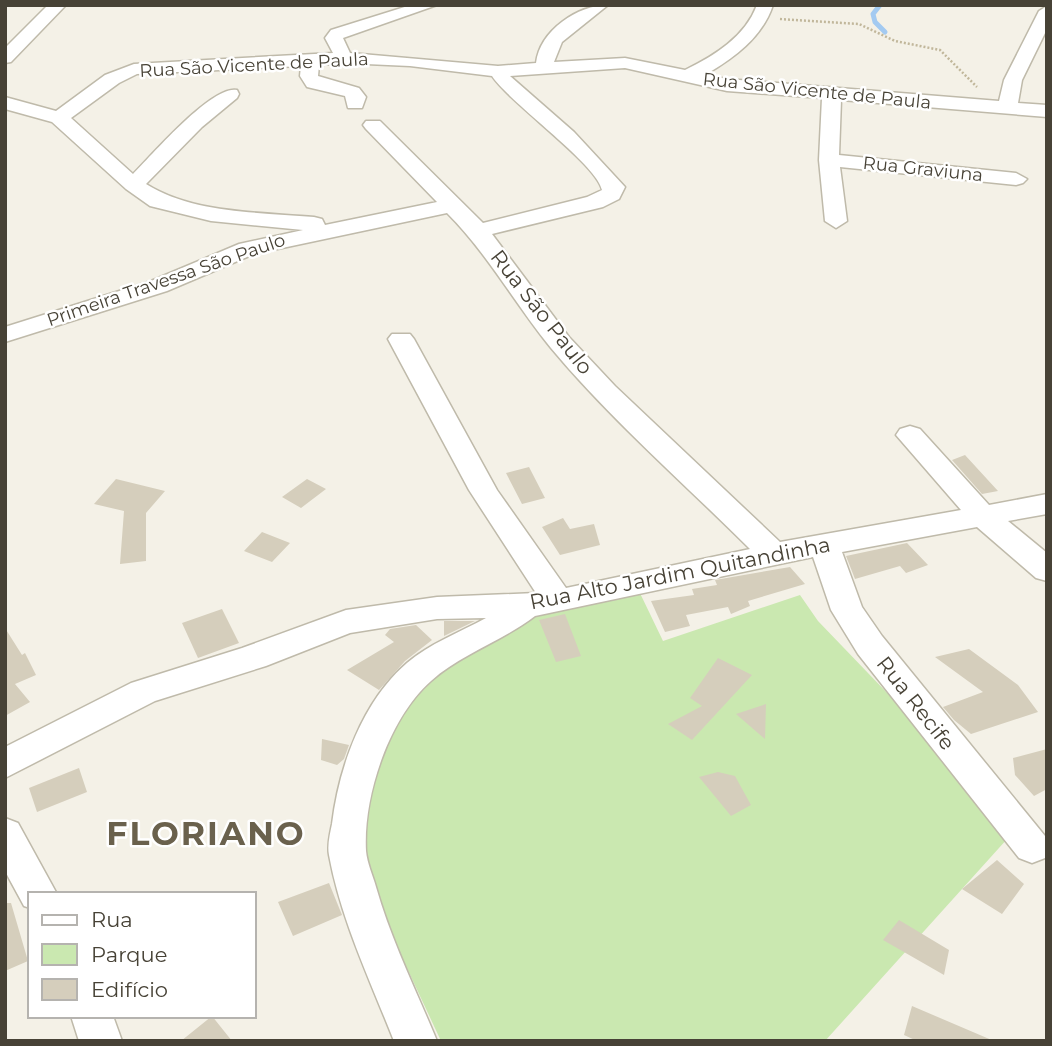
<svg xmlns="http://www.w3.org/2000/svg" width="1052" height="1046" font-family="Montserrat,sans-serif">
<rect width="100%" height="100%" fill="#f4f1e7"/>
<path fill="#cae8b0" d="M 638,589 L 663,641 L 800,595 L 818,621 L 1017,828 L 825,1041 L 441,1041 L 350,846 L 373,741 L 457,656 L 522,615 Z"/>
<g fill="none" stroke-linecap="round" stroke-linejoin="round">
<path stroke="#a3caf1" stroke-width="5" d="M 880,5 L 873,14 L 875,22 L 885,32"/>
</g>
<path fill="#d5cebc" d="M 965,455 L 998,491 L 982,494 L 952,460 Z
M 529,467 L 545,498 L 522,504 L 506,473 Z
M 116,479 L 165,491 L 146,513 L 146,561 L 120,564 L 124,511 L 94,504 Z
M 307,479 L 326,489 L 301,508 L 282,497 Z
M 563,518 L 570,529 L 594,524 L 600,545 L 560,555 L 542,527 Z
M 262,532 L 290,543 L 272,562 L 244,551 Z
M 907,543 L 928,565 L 906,573 L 900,566 L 855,579 L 846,556 Z
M 790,567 L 805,584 L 748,601 L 750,606 L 731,614 L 728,607 L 686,615 L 690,626 L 665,632 L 651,601 L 694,595 L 692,589 L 717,585 L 715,580 Z
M 222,609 L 239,643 L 198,658 L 182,623 Z
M 565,614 L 581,656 L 556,662 L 539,620 Z
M 444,621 L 475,621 L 444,636 Z
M 416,625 L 432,640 L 405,661 L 379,690 L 347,670 L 394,642 L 385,635 L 390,629 Z
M 5,628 L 22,655 L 25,653 L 36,675 L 15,684 L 30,702 L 5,716 Z
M 969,649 L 1018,685 L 1038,712 L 971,734 L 954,720 L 943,707 L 983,692 L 935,657 Z
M 718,658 L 752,675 L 692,740 L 668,724 L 702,706 L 690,698 Z
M 766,704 L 765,739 L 736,714 Z
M 322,739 L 349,745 L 344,759 L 337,765 L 321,760 Z
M 1047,749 L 1047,789 L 1034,796 L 1015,775 L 1013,758 Z
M 79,768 L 87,792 L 37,812 L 29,788 Z
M 718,772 L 735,776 L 751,805 L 731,816 L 699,777 Z
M 997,860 L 1024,884 L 1002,914 L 962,889 Z
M 329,883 L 342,915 L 293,936 L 278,902 Z
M 5,903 L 11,903 L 28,961 L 5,971 Z
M 899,920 L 949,950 L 944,975 L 883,940 Z
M 912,1006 L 994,1041 L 917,1041 L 904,1035 Z
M 212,1016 L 232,1041 L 181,1041 Z"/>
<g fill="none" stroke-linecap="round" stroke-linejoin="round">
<defs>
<path id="minor" d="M 48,5 L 66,5 L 11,62 L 5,63 L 5,48 Z
M 411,5 L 437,5 L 343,38 L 350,53 L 498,66 L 536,63 C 540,30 578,5 608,5 L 562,42 L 554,62 L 625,58 L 685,70 C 714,56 745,37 757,5 L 773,5 C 762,38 734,58 705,75 L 727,79 L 999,101 L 1004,80 L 1039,11 L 1047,6 L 1047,29 L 1022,80 L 1018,103 L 1047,105 L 1047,117 L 841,100 L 839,155 L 1016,173 L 1027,179 L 1023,183 L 1016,185 L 840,167 L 847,221 L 836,228 L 825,221 L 819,160 L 822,98 L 727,91 L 625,68 L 510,76 L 574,132 L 625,187 L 619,199 L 603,207 L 492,234 L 569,337 L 615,386 L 780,542 L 961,510 L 896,435 L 900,429 L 910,426 L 920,429 L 989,505 L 1047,494 L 1047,514 L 1008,521 L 1047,553 L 1047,581 L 1036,578 L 977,527 L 842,552 L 862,607 L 882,636 L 1045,836 L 1045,858 L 1032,863 L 1019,858 L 858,654 L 831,610 L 813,557 L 535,616 C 503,641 461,654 431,681 C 389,718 363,796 366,851 C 367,863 373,876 376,887 C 391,940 416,990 437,1041 L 394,1041 C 370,980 341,920 329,855 C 327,845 330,834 332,824 C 339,767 362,702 407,663 C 429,644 460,632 486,618 L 437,619 L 350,633 L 266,666 L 155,701 L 5,778 L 5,747 L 131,683 L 242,648 L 346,610 L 437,597 L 536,593 L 469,490 L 388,339 L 392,334 L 410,334 L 414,339 L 497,490 L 566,588 L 750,549 C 684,483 611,420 551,348 C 515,304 488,254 447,213 L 254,254 L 167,291 L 5,342 L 5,327 L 151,281 L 239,244 L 303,230 L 211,221 L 150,206 L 126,189 L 52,122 L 5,109 L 5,97 L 56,111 L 105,75 L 134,64 L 333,53 L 325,38 L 331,30 ZM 344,63 L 410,66 L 492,76 C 511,104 597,164 602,190 L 587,197 L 483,223 L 380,121 L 366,121 L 363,125 L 366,129 L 437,202 L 325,225 L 322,219 L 314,217 C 259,212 194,214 146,184 L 202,127 L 237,98 L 239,94 L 237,90 C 213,84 151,156 133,174 L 71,118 L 119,83 L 137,74 L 301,66 L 300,76 L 307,87 L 345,96 L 348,108 L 362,108 L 366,97 L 359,88 L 318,76 L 319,65 Z
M 5,818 L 18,823 L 57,894 L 30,894 L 30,908 L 24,906 L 5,871 Z
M 71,1016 L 113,1016 L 122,1041 L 79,1041 Z"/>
</defs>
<use href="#minor" stroke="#bfbaaa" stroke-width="3"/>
<path stroke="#c1b79b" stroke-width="2.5" stroke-dasharray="2 2" stroke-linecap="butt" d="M 780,19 L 859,24 L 895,41 L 940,50 L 977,87"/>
<use href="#minor" fill="#fff" fill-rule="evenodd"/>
</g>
<g text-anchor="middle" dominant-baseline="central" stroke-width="5" stroke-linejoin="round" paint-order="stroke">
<g font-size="18" fill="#474236" stroke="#fff">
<text transform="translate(254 65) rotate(-3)">Rua São Vicente de Paula</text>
<text transform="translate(817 91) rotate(6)">Rua São Vicente de Paula</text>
<text transform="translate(923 169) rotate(6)">Rua Graviuna</text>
<text transform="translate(166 280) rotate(-19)">Primeira Travessa São Paulo</text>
</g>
<g font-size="21" fill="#474236" stroke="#fff">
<text transform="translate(542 312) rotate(52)">Rua São Paulo</text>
<text transform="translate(680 573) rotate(-11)">Rua Alto Jardim Quitandinha</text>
<text transform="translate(916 703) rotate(52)">Rua Recife</text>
</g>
<g font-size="33" font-weight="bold" letter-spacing="2" fill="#6a614d" stroke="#fff">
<text x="206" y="833">FLORIANO</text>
</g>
</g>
<rect width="1052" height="1046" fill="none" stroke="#474236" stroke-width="14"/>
<rect x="28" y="892" width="228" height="126" fill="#ffffff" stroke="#b5b3af" stroke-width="2"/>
<rect x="42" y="915" width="35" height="10" fill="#ffffff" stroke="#b5b3af" stroke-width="2"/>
<text x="91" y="927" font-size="21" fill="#474236">Rua</text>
<rect x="42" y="944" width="35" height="21" fill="#cae8b0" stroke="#b5b3af" stroke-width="2"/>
<text x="91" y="962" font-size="21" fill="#474236">Parque</text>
<rect x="42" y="979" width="35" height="21" fill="#d5cebc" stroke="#b5b3af" stroke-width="2"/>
<text x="91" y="997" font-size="21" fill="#474236">Edifício</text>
</svg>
